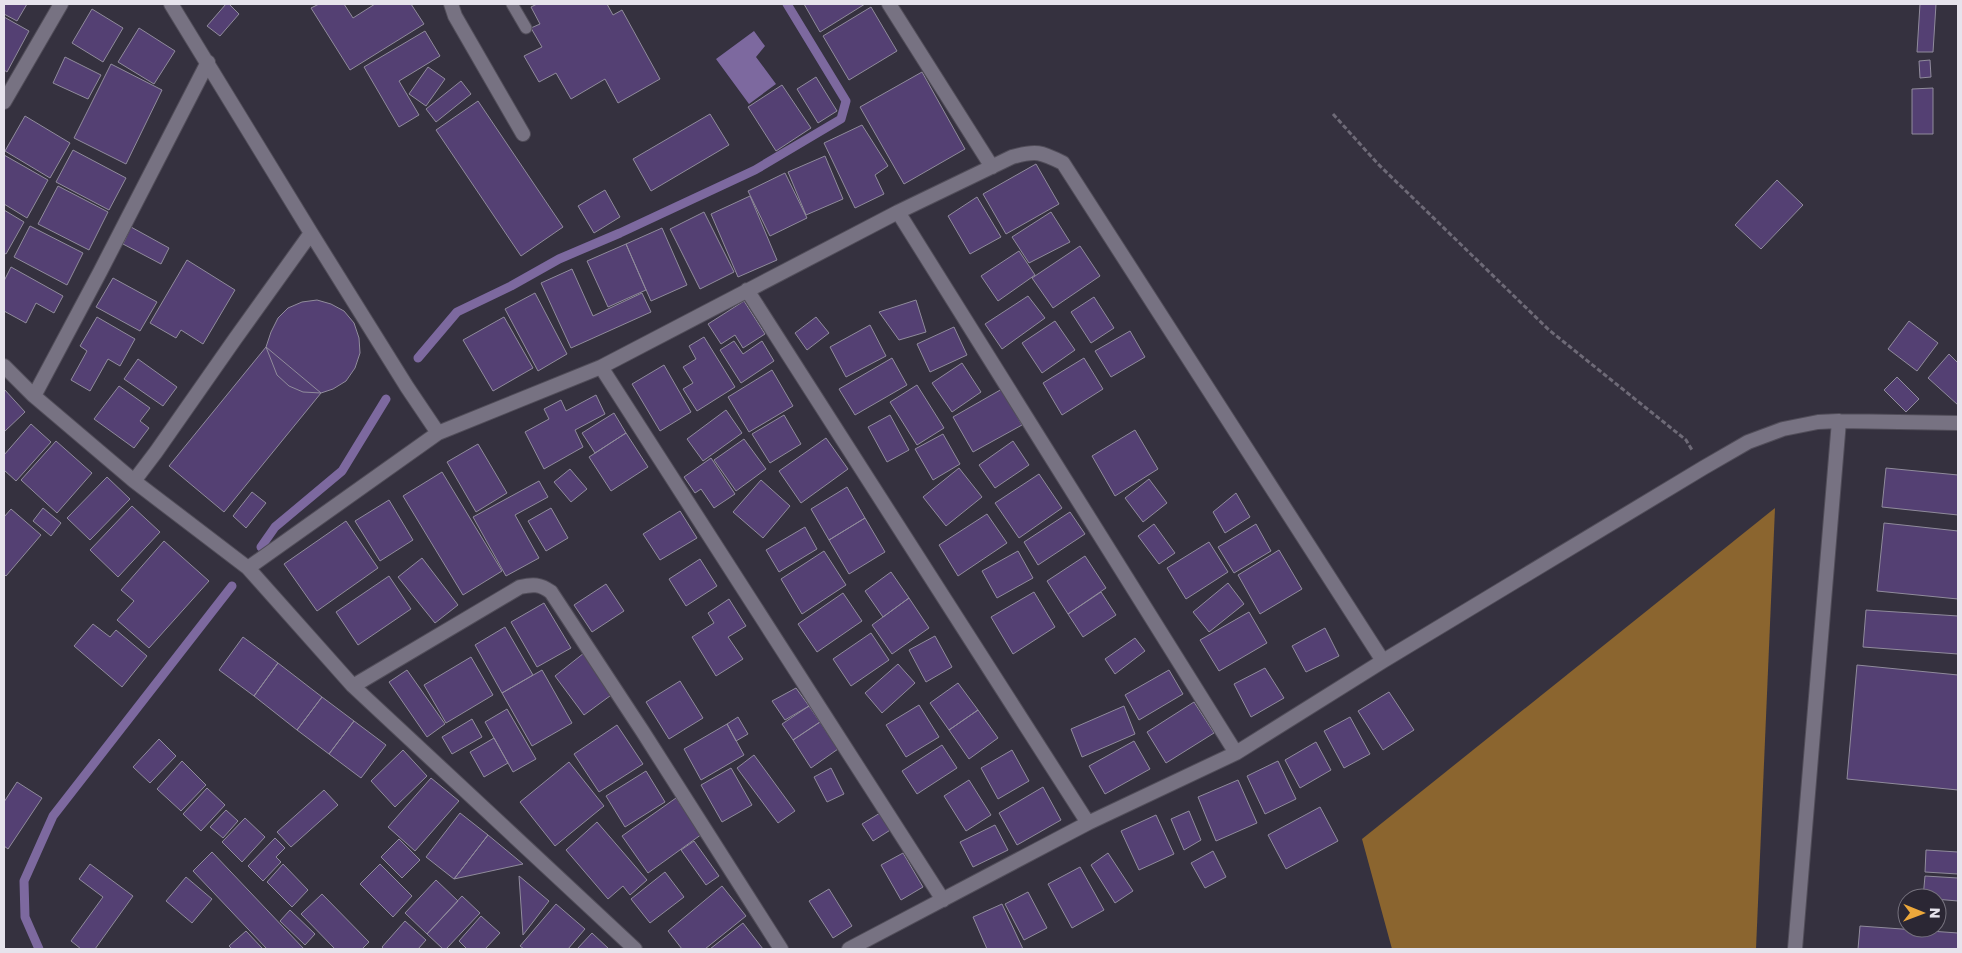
<svg xmlns="http://www.w3.org/2000/svg" width="1962" height="953" font-family="Poppins,sans-serif">
<rect width="100%" height="100%" fill="#35313f"/>
<path fill="#8b652f" d="M 1775,508 L 1756,949 L 1392,949 L 1362,839 Z"/>
<path fill="#7d699f" d="M 754,31 L 765,46 L 756,57 L 776,84 L 749,104 L 716,59 Z"/>
<g fill="none" stroke-linecap="round" stroke-linejoin="round">
<path stroke="#7d699f" stroke-width="9" d="M 418,358 L 457,312 L 511,286 L 559,259 L 620,233 L 755,170 L 841,119 L 846,101 L 787,4
M 261,547 L 275,527 L 342,471 L 386,399
M 39,949 L 25,917 L 24,881 L 53,816 L 232,586"/>
</g>
<path fill="#544073" stroke="#908b9c" d="M 4,4 L 27,4 L 17,21 L 4,14 Z
M 226,4 L 229,4 L 239,14 L 220,36 L 207,26 Z
M 319,4 L 344,4 L 353,18 L 375,4 L 411,4 L 424,24 L 350,70 L 311,8 Z
M 537,4 L 607,4 L 613,15 L 622,10 L 660,79 L 618,103 L 605,79 L 571,99 L 556,73 L 539,82 L 524,56 L 542,47 L 531,28 L 540,24 L 531,7 Z
M 804,4 L 865,4 L 820,32 Z
M 1920,4 L 1936,4 L 1933,52 L 1917,52 Z
M 871,7 L 897,51 L 849,80 L 823,36 Z
M 92,9 L 123,28 L 103,62 L 72,43 Z
M 4,17 L 29,31 L 7,72 L 4,70 Z
M 139,28 L 175,51 L 154,84 L 118,62 Z
M 425,31 L 440,56 L 399,81 L 419,115 L 399,127 L 364,67 Z
M 65,57 L 101,75 L 88,99 L 53,83 Z
M 1930,60 L 1931,77 L 1920,78 L 1919,61 Z
M 111,64 L 162,90 L 126,164 L 74,138 Z
M 428,67 L 445,79 L 426,106 L 409,94 Z
M 922,72 L 965,149 L 904,184 L 860,107 Z
M 816,77 L 837,111 L 818,123 L 797,89 Z
M 461,81 L 471,94 L 436,122 L 426,109 Z
M 782,85 L 811,128 L 776,151 L 748,107 Z
M 1933,88 L 1933,134 L 1912,134 L 1912,89 Z
M 478,101 L 563,227 L 521,256 L 436,130 Z
M 710,114 L 729,145 L 651,191 L 633,159 Z
M 25,116 L 70,143 L 50,178 L 5,151 Z
M 862,125 L 888,166 L 875,175 L 884,194 L 855,208 L 824,143 Z
M 73,150 L 126,178 L 109,210 L 56,182 Z
M 4,155 L 48,180 L 27,218 L 4,204 Z
M 825,156 L 843,199 L 806,215 L 788,172 Z
M 1036,164 L 1059,204 L 1006,234 L 983,194 Z
M 785,173 L 807,218 L 770,236 L 748,191 Z
M 1777,180 L 1803,205 L 1761,249 L 1735,225 Z
M 58,186 L 108,212 L 89,250 L 38,224 Z
M 605,190 L 620,217 L 594,233 L 578,206 Z
M 750,196 L 777,260 L 738,277 L 711,214 Z
M 977,197 L 1001,237 L 970,254 L 948,216 Z
M 4,210 L 24,222 L 6,254 L 4,253 Z
M 704,212 L 734,272 L 700,289 L 670,229 Z
M 1051,212 L 1070,242 L 1029,263 L 1012,237 Z
M 30,226 L 83,253 L 67,285 L 14,257 Z
M 131,227 L 169,248 L 161,264 L 123,244 Z
M 662,228 L 687,285 L 651,301 L 626,244 Z
M 626,244 L 646,290 L 608,307 L 587,261 Z
M 1080,246 L 1100,276 L 1053,308 L 1032,278 Z
M 1019,251 L 1035,275 L 998,301 L 981,276 Z
M 187,260 L 235,290 L 203,344 L 181,330 L 176,338 L 150,323 Z
M 11,267 L 63,296 L 54,313 L 36,303 L 26,323 L 4,311 L 4,281 Z
M 572,269 L 593,316 L 642,293 L 651,312 L 571,348 L 541,283 Z
M 113,278 L 157,302 L 140,331 L 96,307 Z
M 535,293 L 567,354 L 538,371 L 505,309 Z
M 1028,296 L 1045,318 L 1002,349 L 985,324 Z
M 1094,297 L 1114,328 L 1091,343 L 1071,312 Z
M 317,300 L 331,304 L 344,311 L 354,323 L 359,338 L 360,353 L 355,368 L 346,381 L 333,389 L 321,393 L 303,392 L 289,386 L 277,375 L 266,347 L 271,332 L 278,318 L 288,308 L 302,302 Z
M 916,300 L 926,332 L 899,340 L 879,312 Z
M 744,301 L 765,334 L 743,348 L 735,335 L 721,344 L 708,324 Z
M 97,317 L 135,339 L 120,366 L 108,359 L 90,391 L 71,380 L 87,351 L 80,346 Z
M 504,317 L 533,368 L 493,391 L 463,340 Z
M 816,317 L 829,333 L 807,350 L 795,333 Z
M 1055,321 L 1075,350 L 1042,373 L 1022,343 Z
M 1909,321 L 1938,343 L 1917,371 L 1888,349 Z
M 870,325 L 886,356 L 846,377 L 830,347 Z
M 954,327 L 967,355 L 930,372 L 917,344 Z
M 1130,331 L 1145,357 L 1111,377 L 1095,351 Z
M 704,337 L 735,387 L 697,411 L 683,389 L 693,383 L 683,367 L 696,359 L 689,346 Z
M 734,341 L 743,354 L 762,341 L 774,361 L 741,383 L 720,350 Z
M 266,347 L 321,393 L 224,512 L 169,466 Z
M 1949,354 L 1958,363 L 1958,405 L 1928,378 Z
M 892,358 L 907,385 L 855,415 L 839,389 Z
M 1084,358 L 1103,389 L 1062,415 L 1043,383 Z
M 138,359 L 177,387 L 163,406 L 124,379 Z
M 962,363 L 981,392 L 952,412 L 932,383 Z
M 664,365 L 691,412 L 660,431 L 632,384 Z
M 772,370 L 793,406 L 749,432 L 728,397 Z
M 1897,377 L 1919,399 L 1906,412 L 1884,390 Z
M 917,385 L 944,428 L 917,445 L 890,402 Z
M 119,386 L 150,408 L 140,421 L 149,428 L 134,448 L 94,419 Z
M 4,389 L 25,412 L 4,432 Z
M 1002,389 L 1022,425 L 973,452 L 953,417 Z
M 596,395 L 605,414 L 575,430 L 583,447 L 544,469 L 525,432 L 549,419 L 544,409 L 561,400 L 566,411 Z
M 726,410 L 742,433 L 703,461 L 687,439 Z
M 614,413 L 626,433 L 595,453 L 582,433 Z
M 784,415 L 801,444 L 770,463 L 752,434 Z
M 890,415 L 909,450 L 887,462 L 868,427 Z
M 31,424 L 51,442 L 16,481 L 4,470 L 4,455 Z
M 1135,430 L 1158,469 L 1115,496 L 1092,456 Z
M 626,433 L 648,467 L 611,491 L 589,457 Z
M 943,434 L 960,464 L 933,480 L 915,449 Z
M 826,438 L 848,469 L 801,503 L 779,471 Z
M 744,439 L 766,469 L 736,491 L 714,460 Z
M 56,441 L 92,473 L 57,513 L 21,480 Z
M 1013,441 L 1029,465 L 995,488 L 979,465 Z
M 478,444 L 507,493 L 476,512 L 447,462 Z
M 711,458 L 735,494 L 714,508 L 701,489 L 695,493 L 684,477 Z
M 959,468 L 982,497 L 946,526 L 923,497 Z
M 1886,468 L 1958,475 L 1958,515 L 1882,507 Z
M 570,469 L 587,489 L 571,502 L 554,482 Z
M 442,472 L 502,571 L 463,595 L 403,496 Z
M 1039,474 L 1062,508 L 1019,538 L 995,503 Z
M 107,477 L 130,499 L 90,540 L 67,518 Z
M 1149,479 L 1167,503 L 1143,522 L 1125,498 Z
M 761,480 L 790,506 L 763,538 L 733,512 Z
M 539,481 L 548,497 L 515,515 L 539,558 L 506,576 L 473,517 Z
M 847,487 L 865,518 L 829,540 L 811,509 Z
M 252,492 L 266,503 L 246,528 L 233,516 Z
M 1236,493 L 1250,517 L 1225,533 L 1213,512 Z
M 389,500 L 413,540 L 380,561 L 355,521 Z
M 132,506 L 160,532 L 118,577 L 90,550 Z
M 43,508 L 61,523 L 51,536 L 33,521 Z
M 551,508 L 568,538 L 546,551 L 528,521 Z
M 11,509 L 41,535 L 6,576 L 4,574 L 4,517 Z
M 680,511 L 697,538 L 660,560 L 643,534 Z
M 1070,512 L 1085,534 L 1038,565 L 1024,542 Z
M 987,514 L 1007,543 L 958,576 L 939,545 Z
M 865,518 L 885,552 L 849,574 L 829,540 Z
M 346,521 L 378,568 L 317,611 L 284,564 Z
M 1884,523 L 1958,531 L 1958,599 L 1877,591 Z
M 1154,524 L 1175,553 L 1159,564 L 1138,536 Z
M 1256,524 L 1271,551 L 1234,573 L 1218,547 Z
M 805,527 L 817,549 L 779,572 L 766,550 Z
M 164,541 L 209,581 L 149,648 L 117,620 L 134,601 L 121,590 Z
M 1209,542 L 1228,572 L 1186,599 L 1167,568 Z
M 1279,550 L 1302,589 L 1260,614 L 1238,575 Z
M 824,551 L 846,585 L 802,614 L 781,579 Z
M 1018,551 L 1033,578 L 997,598 L 982,571 Z
M 1085,556 L 1106,588 L 1068,614 L 1047,581 Z
M 422,558 L 458,605 L 435,623 L 398,577 Z
M 700,559 L 717,586 L 686,606 L 669,579 Z
M 891,572 L 909,598 L 883,617 L 865,591 Z
M 389,576 L 411,609 L 358,645 L 336,612 Z
M 1228,583 L 1244,604 L 1209,632 L 1193,612 Z
M 606,584 L 624,611 L 592,632 L 574,605 Z
M 1034,592 L 1055,627 L 1013,654 L 991,617 Z
M 1101,592 L 1116,615 L 1083,637 L 1068,614 Z
M 843,593 L 862,621 L 817,652 L 798,624 Z
M 909,598 L 929,628 L 892,654 L 872,625 Z
M 729,599 L 746,626 L 728,637 L 743,659 L 716,676 L 692,637 L 714,623 L 708,613 Z
M 544,603 L 571,648 L 537,667 L 511,622 Z
M 1866,610 L 1958,616 L 1958,654 L 1863,647 Z
M 1249,612 L 1267,643 L 1219,671 L 1200,640 Z
M 93,624 L 110,637 L 116,630 L 147,656 L 122,687 L 74,646 Z
M 505,627 L 533,675 L 502,693 L 475,645 Z
M 1325,628 L 1339,656 L 1306,672 L 1292,646 Z
M 871,633 L 889,660 L 851,686 L 833,659 Z
M 935,636 L 952,667 L 926,682 L 909,650 Z
M 243,637 L 278,663 L 254,696 L 219,670 Z
M 1135,638 L 1145,651 L 1115,674 L 1105,659 Z
M 584,653 L 614,693 L 584,715 L 555,676 Z
M 471,657 L 493,695 L 446,723 L 424,685 Z
M 278,663 L 322,697 L 297,730 L 254,696 Z
M 898,664 L 915,683 L 882,713 L 865,693 Z
M 1857,665 L 1958,675 L 1958,790 L 1847,779 Z
M 1265,668 L 1284,698 L 1251,717 L 1234,684 Z
M 407,670 L 445,724 L 427,737 L 389,682 Z
M 542,670 L 572,723 L 532,746 L 502,693 Z
M 1169,670 L 1183,694 L 1139,720 L 1125,695 Z
M 680,681 L 703,718 L 669,739 L 646,702 Z
M 958,683 L 978,710 L 949,730 L 930,703 Z
M 796,688 L 809,706 L 785,720 L 772,701 Z
M 1389,692 L 1414,730 L 1383,750 L 1358,711 Z
M 322,697 L 354,721 L 329,754 L 297,730 Z
M 1194,702 L 1214,733 L 1166,763 L 1147,732 Z
M 919,705 L 939,737 L 906,757 L 886,725 Z
M 809,706 L 820,722 L 793,740 L 782,724 Z
M 1124,706 L 1135,734 L 1082,757 L 1071,729 Z
M 507,709 L 536,759 L 513,772 L 485,722 Z
M 978,710 L 998,738 L 969,759 L 949,730 Z
M 738,717 L 748,734 L 736,741 L 727,724 Z
M 1350,717 L 1370,754 L 1344,768 L 1324,731 Z
M 472,719 L 482,737 L 452,754 L 442,737 Z
M 354,721 L 386,745 L 361,778 L 329,754 Z
M 820,722 L 838,749 L 811,768 L 793,740 Z
M 727,724 L 744,755 L 701,780 L 684,749 Z
M 617,725 L 643,764 L 599,792 L 574,754 Z
M 494,738 L 508,763 L 484,777 L 470,752 Z
M 159,739 L 176,756 L 150,783 L 133,767 Z
M 1134,741 L 1150,769 L 1105,794 L 1089,766 Z
M 1316,742 L 1331,770 L 1300,788 L 1285,760 Z
M 942,745 L 957,768 L 917,794 L 902,771 Z
M 403,750 L 427,776 L 395,807 L 371,781 Z
M 1012,750 L 1029,781 L 998,799 L 981,768 Z
M 754,755 L 795,811 L 778,823 L 737,768 Z
M 182,761 L 206,785 L 181,811 L 157,789 Z
M 1278,761 L 1296,799 L 1265,814 L 1247,776 Z
M 569,762 L 604,806 L 555,846 L 520,802 Z
M 731,768 L 752,805 L 722,822 L 701,785 Z
M 831,768 L 844,794 L 827,802 L 814,777 Z
M 646,771 L 665,802 L 625,827 L 606,796 Z
M 431,778 L 459,801 L 415,851 L 388,827 Z
M 969,780 L 991,815 L 966,831 L 944,796 Z
M 1238,780 L 1257,823 L 1216,841 L 1198,797 Z
M 17,782 L 42,798 L 8,849 L 4,846 L 4,802 Z
M 1043,787 L 1061,820 L 1017,845 L 999,813 Z
M 207,788 L 225,805 L 201,831 L 183,814 Z
M 324,790 L 338,805 L 291,847 L 277,832 Z
M 676,798 L 702,834 L 648,873 L 622,836 Z
M 1320,807 L 1338,841 L 1286,869 L 1268,835 Z
M 226,810 L 238,821 L 223,838 L 210,827 Z
M 885,810 L 895,827 L 873,841 L 862,824 Z
M 1189,811 L 1201,840 L 1184,850 L 1171,819 Z
M 460,813 L 488,835 L 454,879 L 426,857 Z
M 1156,815 L 1174,854 L 1139,870 L 1121,831 Z
M 245,818 L 265,837 L 242,862 L 222,842 Z
M 597,822 L 647,880 L 630,895 L 623,886 L 608,899 L 566,850 Z
M 995,825 L 1008,850 L 973,867 L 960,842 Z
M 488,835 L 523,864 L 454,879 Z
M 275,838 L 285,848 L 276,857 L 281,862 L 263,881 L 248,866 Z
M 399,839 L 420,860 L 402,878 L 381,857 Z
M 694,841 L 719,876 L 706,885 L 681,850 Z
M 1926,850 L 1958,852 L 1958,874 L 1925,872 Z
M 1213,851 L 1226,877 L 1205,888 L 1191,863 Z
M 212,852 L 304,949 L 267,949 L 193,871 Z
M 903,853 L 923,887 L 901,900 L 881,865 Z
M 1108,853 L 1133,891 L 1115,903 L 1091,865 Z
M 90,864 L 133,896 L 95,949 L 81,949 L 71,941 L 103,897 L 79,879 Z
M 283,864 L 308,890 L 292,907 L 267,882 Z
M 380,864 L 412,896 L 393,917 L 360,884 Z
M 1080,867 L 1104,910 L 1072,928 L 1048,884 Z
M 665,872 L 684,897 L 650,923 L 631,899 Z
M 519,876 L 549,901 L 523,935 Z
M 1925,876 L 1958,878 L 1958,901 L 1923,898 Z
M 186,877 L 212,899 L 192,923 L 166,901 Z
M 436,880 L 458,901 L 427,934 L 405,913 Z
M 722,886 L 746,916 L 705,949 L 682,949 L 668,931 Z
M 829,889 L 852,926 L 833,938 L 809,901 Z
M 1028,892 L 1047,928 L 1024,940 L 1005,904 Z
M 322,894 L 369,942 L 362,949 L 335,949 L 301,914 Z
M 462,896 L 480,913 L 446,949 L 443,949 L 427,934 Z
M 556,904 L 585,929 L 568,949 L 524,949 L 520,946 Z
M 1002,904 L 1023,949 L 987,949 L 973,917 Z
M 290,910 L 315,934 L 305,945 L 280,921 Z
M 481,916 L 500,933 L 485,949 L 467,949 L 459,941 Z
M 405,921 L 426,940 L 418,949 L 384,949 L 382,947 Z
M 743,923 L 763,949 L 710,949 Z
M 1860,926 L 1958,933 L 1958,949 L 1858,949 Z
M 246,931 L 263,949 L 232,949 L 229,946 Z
M 592,933 L 609,949 L 577,949 Z"/>
<g fill="none" stroke-linecap="round" stroke-linejoin="round">
<defs>
<path id="service" d="M 512,4 L 526,28"/>
<path id="minor" d="M 171,4 L 311,233 L 407,387 L 438,433
M 451,4 L 455,16 L 523,134
M 889,4 L 992,167
M 4,102 L 61,4
M 898,212 L 1236,753
M 747,290 L 1088,823
M 4,366 L 34,396 L 134,481 L 248,568 L 353,686 L 635,949
M 601,367 L 943,900
M 34,396 L 100,272 L 208,62
M 134,481 L 156,452 L 235,339 L 311,233
M 248,568 L 438,433 L 601,367 L 898,212 L 1012,157 C 1036,150 1041,152 1063,163 L 1383,661
M 353,686 L 520,587 C 533,584 540,584 551,592 L 643,732 L 781,949
M 849,949 L 1088,823 L 1236,753 L 1383,661 L 1703,468 L 1748,442 L 1783,429 L 1818,422 L 1839,421 L 1958,423
M 1795,949 L 1839,421"/>
</defs>
<use href="#service" stroke="#514d59" stroke-width="13"/>
<use href="#minor" stroke="#514d59" stroke-width="16"/>
<path stroke="#6e6a77" stroke-width="3" stroke-dasharray="5 2.5" stroke-linecap="butt" d="M 1333,114 L 1378,164 L 1549,330 L 1686,440 L 1692,450"/>
<use href="#service" stroke="#777282" stroke-width="11"/>
<use href="#minor" stroke="#777282" stroke-width="14"/>
</g>
<rect width="1962" height="953" fill="none" stroke="#e6e3ec" stroke-width="10"/>
<g transform="translate(1922 913) rotate(91)"><circle r="24" fill="#2b2734" stroke="#76727e"/>
<path d="M0-4L9 19L0 12L-9 19Z" fill="#eda83b"/>
<text y="-8" font-size="14" font-weight="bold" text-anchor="middle" fill="#e6e3ec">N</text>
</g>
</svg>
